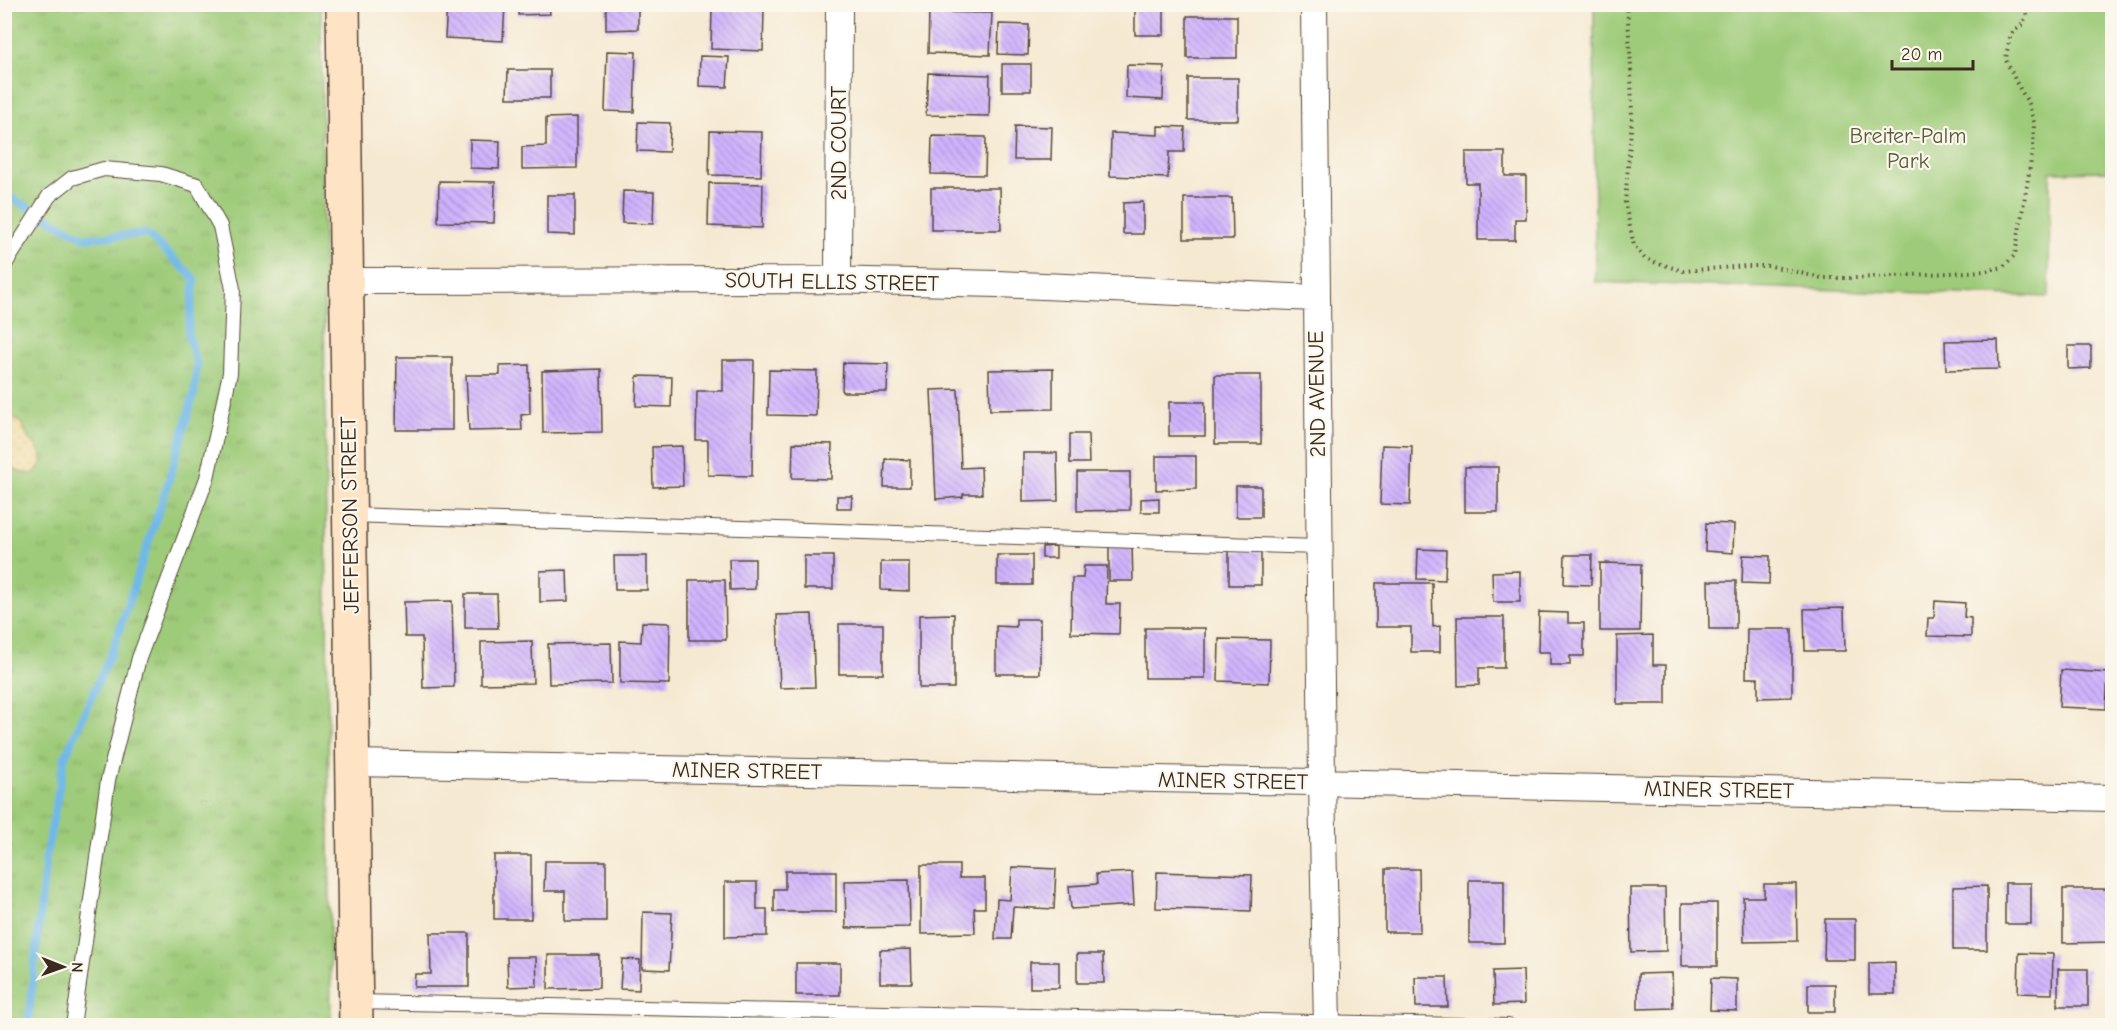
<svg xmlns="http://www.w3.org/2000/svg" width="2117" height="1030" font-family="'Comic Neue',sans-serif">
<defs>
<pattern id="grass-tufts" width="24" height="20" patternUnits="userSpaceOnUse" patternTransform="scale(1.5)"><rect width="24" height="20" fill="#9ecb79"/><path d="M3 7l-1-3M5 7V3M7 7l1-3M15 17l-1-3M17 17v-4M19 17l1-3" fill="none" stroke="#89ae68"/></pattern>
<pattern id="sand-dots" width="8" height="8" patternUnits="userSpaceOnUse" patternTransform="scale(1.5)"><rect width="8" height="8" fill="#eeda9e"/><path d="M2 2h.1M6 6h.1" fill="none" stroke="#cdbb88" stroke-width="1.8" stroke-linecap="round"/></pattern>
<pattern id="building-back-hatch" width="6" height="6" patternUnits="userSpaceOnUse" patternTransform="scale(1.5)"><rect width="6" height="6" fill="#d0b3fe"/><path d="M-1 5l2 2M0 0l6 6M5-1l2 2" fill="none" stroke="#aa92cd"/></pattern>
</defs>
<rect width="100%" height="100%" fill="#fbf7ec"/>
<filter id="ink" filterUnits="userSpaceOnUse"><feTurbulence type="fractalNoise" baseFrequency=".0167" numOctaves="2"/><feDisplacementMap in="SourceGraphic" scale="12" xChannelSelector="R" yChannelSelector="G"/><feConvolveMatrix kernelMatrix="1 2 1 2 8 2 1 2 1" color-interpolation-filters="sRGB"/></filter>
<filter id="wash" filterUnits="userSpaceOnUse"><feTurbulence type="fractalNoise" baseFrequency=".008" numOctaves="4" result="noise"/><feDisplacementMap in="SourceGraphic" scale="24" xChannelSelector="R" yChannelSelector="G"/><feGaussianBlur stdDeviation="1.35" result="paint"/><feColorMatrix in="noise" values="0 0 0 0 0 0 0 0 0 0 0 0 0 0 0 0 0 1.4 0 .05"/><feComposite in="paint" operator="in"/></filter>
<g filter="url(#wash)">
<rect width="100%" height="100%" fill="#f5e9d2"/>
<path fill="url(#grass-tufts)" stroke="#6c7a4c" stroke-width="1.5" d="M 5,5 L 321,5 L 331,1025 L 5,1026 Z"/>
<path fill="url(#sand-dots)" stroke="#94825e" stroke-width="1.5" d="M 4,417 L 15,418 L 22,424 L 28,438 L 36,445 L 43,459 L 41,465 L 33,474 L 19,472 L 5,462 Z"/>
<path fill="#9ecb79" stroke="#6c7a4c" stroke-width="1.5" d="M 1594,5 L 2112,5 L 2112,171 L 2050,172 L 2049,297 L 1595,282 Z"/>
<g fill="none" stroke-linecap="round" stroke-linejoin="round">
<path stroke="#70b8e8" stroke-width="8" d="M 4,194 L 85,238 L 147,234 L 195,279 L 188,334 L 197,365 L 194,394 L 169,480 L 114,646 L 65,757 L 46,857 L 28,1026"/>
</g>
<g id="blocks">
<path fill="url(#building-back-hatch)" d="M 447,4 L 505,4 L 503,41 L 445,38 Z
M 518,4 L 549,4 L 550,14 L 518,15 Z
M 606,4 L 638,4 L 638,29 L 606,30 Z
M 1135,6 L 1164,6 L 1164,35 L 1135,35 Z
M 712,9 L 764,10 L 763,51 L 711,49 Z
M 929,12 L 992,13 L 990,55 L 928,53 Z
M 1187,16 L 1237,16 L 1237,58 L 1187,58 Z
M 999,24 L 1029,25 L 1028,55 L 998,54 Z
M 607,51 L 636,52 L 634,112 L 605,111 Z
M 700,56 L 729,57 L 727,87 L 699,86 Z
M 1002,64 L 1031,64 L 1031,91 L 1002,91 Z
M 1127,65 L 1164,66 L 1163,100 L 1126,98 Z
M 508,70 L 550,70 L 550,98 L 507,98 Z
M 928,73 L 990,75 L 989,116 L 926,115 Z
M 1188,78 L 1238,78 L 1238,120 L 1188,120 Z
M 577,117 L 577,168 L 522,169 L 522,147 L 546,146 L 546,118 Z
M 638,122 L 670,123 L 669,152 L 637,151 Z
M 1015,126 L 1052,127 L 1051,160 L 1014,160 Z
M 1158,126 L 1185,127 L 1184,152 L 1169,152 L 1168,178 L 1110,176 L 1111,133 L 1158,135 Z
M 710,131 L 762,132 L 761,176 L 709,175 Z
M 932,136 L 986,137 L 985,175 L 931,174 Z
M 470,140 L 500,141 L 499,169 L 470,168 Z
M 1466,152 L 1505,152 L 1505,176 L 1526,176 L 1526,219 L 1515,219 L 1515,240 L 1478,240 L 1478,183 L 1466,183 Z
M 439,181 L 495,182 L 494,223 L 438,222 Z
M 709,183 L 763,184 L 762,228 L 708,226 Z
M 931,188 L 1000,188 L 1001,230 L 931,230 Z
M 623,191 L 654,192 L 653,224 L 622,223 Z
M 547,195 L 575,195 L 575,235 L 547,234 Z
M 1184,198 L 1232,198 L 1233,239 L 1184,239 Z
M 1143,202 L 1143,234 L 1123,234 L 1123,203 Z
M 1998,340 L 1999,369 L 1946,370 L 1945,341 Z
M 2068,346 L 2091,346 L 2091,368 L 2068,369 Z
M 397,357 L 452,357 L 452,430 L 396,430 Z
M 723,360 L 754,360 L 752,476 L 708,475 L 708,440 L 696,440 L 697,391 L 723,391 Z
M 843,363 L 888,364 L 887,392 L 842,392 Z
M 529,365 L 530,414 L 521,415 L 522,430 L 469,431 L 466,375 L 500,375 L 500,366 Z
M 601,369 L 602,432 L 543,433 L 542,371 Z
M 1053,369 L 1053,409 L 990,410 L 989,370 Z
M 769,370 L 817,371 L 816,416 L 768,415 Z
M 1215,375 L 1261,375 L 1261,444 L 1215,444 Z
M 637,376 L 672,377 L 671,407 L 636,406 Z
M 958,389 L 961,468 L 981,467 L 982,494 L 963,494 L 963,497 L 936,499 L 931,390 Z
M 1169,402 L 1205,402 L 1205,436 L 1169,436 Z
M 1070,434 L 1088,434 L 1089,463 L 1070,463 Z
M 793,443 L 832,444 L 831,479 L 792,478 Z
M 1382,445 L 1412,446 L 1410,505 L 1380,504 Z
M 682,446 L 683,486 L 653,487 L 652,447 Z
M 1023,453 L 1057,453 L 1058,501 L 1023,502 Z
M 1156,456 L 1196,456 L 1196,489 L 1156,490 Z
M 885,459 L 910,460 L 910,487 L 884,487 Z
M 1465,467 L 1498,467 L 1498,512 L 1465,512 Z
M 1077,472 L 1130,472 L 1130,510 L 1077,511 Z
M 1236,486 L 1261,486 L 1261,517 L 1236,517 Z
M 837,496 L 852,496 L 851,508 L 837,508 Z
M 1159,498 L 1159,512 L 1141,512 L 1141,499 Z
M 2109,511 L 2112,511 L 2112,543 L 2108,543 Z
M 1706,523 L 1734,524 L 1733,553 L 1705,551 Z
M 1056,546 L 1056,558 L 1042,558 L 1042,547 Z
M 1109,546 L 1132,546 L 1133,581 L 1109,581 Z
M 1418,549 L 1446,550 L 1445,580 L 1417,579 Z
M 1229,551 L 1261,551 L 1261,585 L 1229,585 Z
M 997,555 L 1032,555 L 1032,585 L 997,585 Z
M 1565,555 L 1592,555 L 1591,585 L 1564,584 Z
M 1743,555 L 1770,556 L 1769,584 L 1742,583 Z
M 614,556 L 647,556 L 647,590 L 615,590 Z
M 804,556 L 833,556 L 833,589 L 804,589 Z
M 729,559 L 755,559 L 755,589 L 730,590 Z
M 881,562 L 909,562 L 909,591 L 881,590 Z
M 1600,563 L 1641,564 L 1640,631 L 1600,631 Z
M 1084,566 L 1107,566 L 1106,604 L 1120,604 L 1119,634 L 1071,633 L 1072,578 L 1083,578 Z
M 567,570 L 568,601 L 540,602 L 540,571 Z
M 1520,571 L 1520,602 L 1493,602 L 1492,572 Z
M 689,580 L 725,580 L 726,640 L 689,640 Z
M 1708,581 L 1736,581 L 1736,629 L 1709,629 Z
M 1376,583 L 1432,583 L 1433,627 L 1440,626 L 1440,652 L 1411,652 L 1411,627 L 1376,627 Z
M 465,594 L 497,594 L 498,628 L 465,628 Z
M 452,601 L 454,687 L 423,688 L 422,637 L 405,637 L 404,602 Z
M 1935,601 L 1965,603 L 1964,617 L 1971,618 L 1971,637 L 1927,636 L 1928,618 L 1934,618 Z
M 1844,608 L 1845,651 L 1805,651 L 1804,609 Z
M 1539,612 L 1568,613 L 1568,623 L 1584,623 L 1584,656 L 1570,656 L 1570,665 L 1550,665 L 1550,652 L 1538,652 Z
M 812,614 L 815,687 L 780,688 L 777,615 Z
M 954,614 L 954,688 L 919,688 L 919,615 Z
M 1457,617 L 1504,617 L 1504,668 L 1479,668 L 1479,685 L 1458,686 Z
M 1016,619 L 1040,619 L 1040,674 L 996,674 L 996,626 L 1016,627 Z
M 642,622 L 670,623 L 669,684 L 620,683 L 620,641 L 641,642 Z
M 839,624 L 883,624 L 883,674 L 839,674 Z
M 1145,628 L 1205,628 L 1205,678 L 1145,678 Z
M 1747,629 L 1792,629 L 1792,697 L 1758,698 L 1758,678 L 1746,678 Z
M 1653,635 L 1653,665 L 1666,665 L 1666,704 L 1617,704 L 1617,636 Z
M 1219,639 L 1270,640 L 1269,683 L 1218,681 Z
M 532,641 L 533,683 L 481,684 L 481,642 Z
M 611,643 L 612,683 L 549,684 L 548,644 Z
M 2061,670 L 2108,673 L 2106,709 L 2059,707 Z
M 494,855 L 531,855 L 531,919 L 494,919 Z
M 545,861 L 606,861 L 606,921 L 565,921 L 565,891 L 544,891 Z
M 921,865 L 959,865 L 959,878 L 985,878 L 985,908 L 974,908 L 975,933 L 921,934 Z
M 1012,867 L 1056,869 L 1054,909 L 1013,907 L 1011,939 L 995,939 L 997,899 L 1010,900 Z
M 1385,869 L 1419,869 L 1420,932 L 1385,932 Z
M 785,871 L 836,871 L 836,912 L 774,912 L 774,889 L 785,889 Z
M 1132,872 L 1134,905 L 1071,909 L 1069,886 L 1097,884 L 1096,874 Z
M 1157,872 L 1252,875 L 1251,911 L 1156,908 Z
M 909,880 L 910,927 L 846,928 L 845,881 Z
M 1469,880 L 1504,880 L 1504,943 L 1469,943 Z
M 725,882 L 757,882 L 757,909 L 767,909 L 767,936 L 725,937 Z
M 2005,883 L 2031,883 L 2031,924 L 2005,924 Z
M 1764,884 L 1796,884 L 1797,941 L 1744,942 L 1743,897 L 1764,897 Z
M 1987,886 L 1987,950 L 1953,950 L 1953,887 Z
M 1630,888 L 1665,888 L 1666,951 L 1631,952 Z
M 2063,889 L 2111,889 L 2112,942 L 2063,943 Z
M 1682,903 L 1717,903 L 1717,966 L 1682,966 Z
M 643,912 L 672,913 L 669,970 L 642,969 Z
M 1825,919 L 1855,919 L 1855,960 L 1824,960 Z
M 430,933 L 469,933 L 469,987 L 414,987 L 415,974 L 431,974 Z
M 911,949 L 912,983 L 880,983 L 880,950 Z
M 2019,953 L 2053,954 L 2052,994 L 2018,993 Z
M 1077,954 L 1103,954 L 1104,983 L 1077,983 Z
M 548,955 L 599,955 L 599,988 L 548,989 Z
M 507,957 L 536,957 L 537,986 L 508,987 Z
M 622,959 L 640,960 L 639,990 L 620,989 Z
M 1030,962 L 1059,962 L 1059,988 L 1030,988 Z
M 1895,962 L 1895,994 L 1869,994 L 1869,963 Z
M 796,963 L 840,963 L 840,995 L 796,995 Z
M 2058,969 L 2088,969 L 2088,1006 L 2058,1006 Z
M 1523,970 L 1524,1004 L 1494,1005 L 1493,971 Z
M 1672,973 L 1673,1008 L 1638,1009 L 1638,974 Z
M 1415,977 L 1447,977 L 1448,1007 L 1416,1007 Z
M 1711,978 L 1737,979 L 1737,1011 L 1710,1010 Z
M 1808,984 L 1835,984 L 1835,1012 L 1808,1012 Z"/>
</g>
</g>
<g filter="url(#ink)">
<use href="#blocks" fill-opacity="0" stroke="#574739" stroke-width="1.5"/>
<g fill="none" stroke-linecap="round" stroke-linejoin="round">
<defs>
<path id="lane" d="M 4,266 L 49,196 L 72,178 L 104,169 L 161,174 L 197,185 L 220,226 L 233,289 L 230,373 L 207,478 L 139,658 L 108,780 L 73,1026
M 350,515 L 1319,547
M 356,1002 L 1509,1026"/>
<path id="street" d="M 1314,4 L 1322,783 L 1327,1026
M 347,281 L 825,280 L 998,284 L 1316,298
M 838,281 L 839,4
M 353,763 L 2112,798"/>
<path id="secondary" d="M 343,4 L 356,1026"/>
</defs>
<use href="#lane" stroke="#574739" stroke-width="16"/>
<use href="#street" stroke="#574739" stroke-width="28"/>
<use href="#secondary" stroke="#574739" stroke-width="36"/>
<path stroke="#574739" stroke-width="4" stroke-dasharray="1.5 4.5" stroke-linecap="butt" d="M 1627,4 L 1631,66 L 1632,118 L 1625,203 L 1634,246 L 1645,259 L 1683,271 L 1747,266 L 1771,266 L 1822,278 L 1856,278 L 1986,271 L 2003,267 L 2015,255 L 2033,149 L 2034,123 L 2029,104 L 2016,82 L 2006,60 L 2007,51 L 2011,34 L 2023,24 L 2030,4"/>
<use href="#lane" stroke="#fff" stroke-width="14"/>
<use href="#street" stroke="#fff" stroke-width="26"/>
<use href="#secondary" stroke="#fee4c5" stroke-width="33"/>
</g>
</g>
<g text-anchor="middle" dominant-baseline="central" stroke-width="4.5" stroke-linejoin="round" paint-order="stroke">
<g font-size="22" fill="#595a39" stroke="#fbf7ec">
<text x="1908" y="136">Breiter-Palm<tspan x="1908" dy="25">Park</tspan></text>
</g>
<g font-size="22" fill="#3b2a1e" stroke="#fbf7ec">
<text transform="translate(839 143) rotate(-90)">2ND COURT</text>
<text transform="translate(832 282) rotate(1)">SOUTH ELLIS STREET</text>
<text transform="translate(1317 394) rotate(-91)">2ND AVENUE</text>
<text transform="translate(350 515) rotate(-91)">JEFFERSON STREET</text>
<text transform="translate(747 771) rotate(1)">MINER STREET</text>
<text transform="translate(1233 781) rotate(1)">MINER STREET</text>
<text transform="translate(1719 790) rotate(1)">MINER STREET</text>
</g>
</g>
<rect width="2117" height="1030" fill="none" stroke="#fbf7ec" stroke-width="24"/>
<g transform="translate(63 967) rotate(91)" stroke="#fbf7ec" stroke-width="4.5" paint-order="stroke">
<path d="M0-4.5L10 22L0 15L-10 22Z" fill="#3b2a1e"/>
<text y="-9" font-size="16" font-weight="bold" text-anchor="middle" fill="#3b2a1e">N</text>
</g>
<path d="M1892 60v9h81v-9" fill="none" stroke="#3b2a1e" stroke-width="3"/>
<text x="1901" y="60" font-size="18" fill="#3b2a1e" stroke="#fbf7ec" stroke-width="4.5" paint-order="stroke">20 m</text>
</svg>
